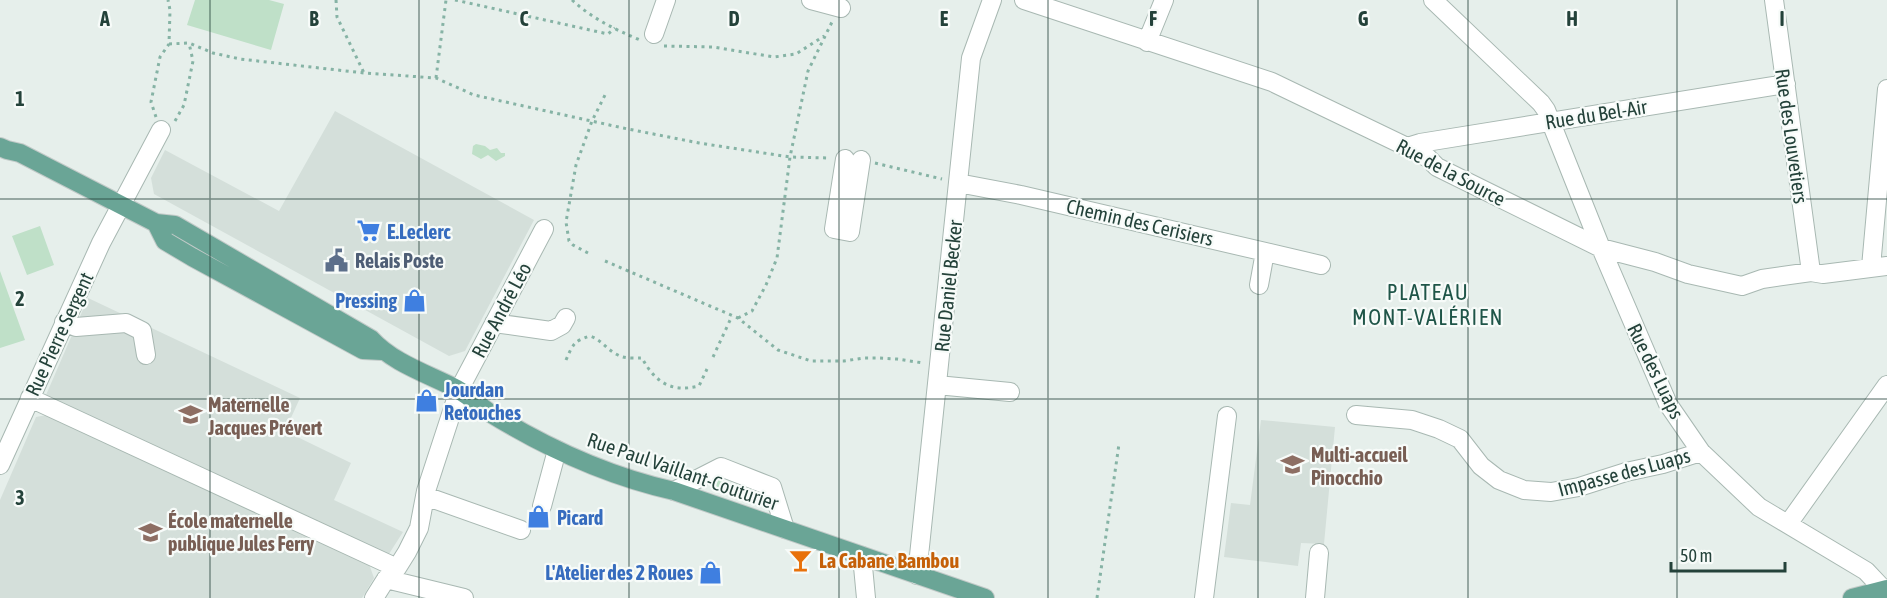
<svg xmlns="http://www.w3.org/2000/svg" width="1887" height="598" font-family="'Asap Condensed',sans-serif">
<rect width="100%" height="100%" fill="#e6efeb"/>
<path fill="#d4dfda" d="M 335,111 L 534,220 L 465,351 L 449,356 L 154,194 L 151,178 L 165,150 L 279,211 Z
M 88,298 L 300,398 L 285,431 L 351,463 L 334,500 L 403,532 L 387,557 L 46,395 Z
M 47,415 L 369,564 L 374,578 L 362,598 L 0,598 L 0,500 L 36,417 Z
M 1261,420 L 1335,427 L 1324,544 L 1301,543 L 1298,566 L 1224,557 L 1231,503 L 1250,505 Z"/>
<path fill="#bfe0c8" d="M 195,0 L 269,0 L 284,4 L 271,50 L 187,25 Z
M 476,144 L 485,146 L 490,150 L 497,148 L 501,153 L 505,153 L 505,156 L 496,161 L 488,155 L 481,159 L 472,154 L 473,146 Z
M 40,226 L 54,265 L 27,275 L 12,236 Z
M 0,271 L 25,340 L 0,348 Z
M 721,476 L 726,484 L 765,493 L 774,506 L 703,482 Z"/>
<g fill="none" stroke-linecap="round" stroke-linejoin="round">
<defs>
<path id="minor" d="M 811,0 L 841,8
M 1024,0 L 1272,82 L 1407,147 L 1428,158 L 1437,167 L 1601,248 L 1655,262 L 1688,274 L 1742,286 L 1762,279 L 1811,272 L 1823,274 L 1887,266
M 1433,0 L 1541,103 L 1546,110 L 1601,248 L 1668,404 L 1701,452 L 1759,507 L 1866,571 L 1884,590
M 1774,0 L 1811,272
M 654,34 L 666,0
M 1147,42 L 1164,0
M 1407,147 L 1420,143 L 1786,84
M 845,159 L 834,229 L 850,232 L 861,160
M 958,183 L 1021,195 L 1321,265
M 1871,267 L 1887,89
M 1259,285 L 1265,252
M 64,322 L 76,327 L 126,323 L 142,331 L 146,355
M 494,323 L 551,331 L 562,325 L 566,318
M 937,385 L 1010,392
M 30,398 L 397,568
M 1356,415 L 1412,420 L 1439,429 L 1460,439 L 1481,466 L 1499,480 L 1524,490 L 1551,492 L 1579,487 L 1626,472 L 1663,464 L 1701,452
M 0,465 L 101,243 L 161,130
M 674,491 L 721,467 L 772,487 L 785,529
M 425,496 L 521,530
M 542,506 L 557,450
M 1788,524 L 1887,385
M 862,556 L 866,598
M 917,575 L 971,58 L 992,0
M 386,579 L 464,598
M 374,598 L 386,579 L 397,568 L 407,552 L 419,528 L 426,491 L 459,390 L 544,229
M 1204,598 L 1227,416
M 1315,598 L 1319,553"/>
<path id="major" d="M 0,147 L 7,150 L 20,153 L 156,223 L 175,225 L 371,339 C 393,363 428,374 457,389 C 469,396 479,405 490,413 C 548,449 608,476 674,491 L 985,598
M 156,223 L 165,241 L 192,257 L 363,350 L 382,351
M 1852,598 L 1887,589"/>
</defs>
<use href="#minor" stroke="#a8b8b2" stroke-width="20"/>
<use href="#major" stroke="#c2cac8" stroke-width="20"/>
<path stroke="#86b3a5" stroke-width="3" stroke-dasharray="3 4.5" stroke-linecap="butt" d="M 336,0 L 337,17 L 364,73
M 455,0 L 608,34 L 615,28
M 572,0 C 593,19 614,29 640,40
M 169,44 L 189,43 L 213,53 L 240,59 L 364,73 L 436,78 L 474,95 L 623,128 L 699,143 L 790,157 L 830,158
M 664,46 L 713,47 L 774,57 L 796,54 L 824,36
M 436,78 L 446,0
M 156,117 L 151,102 L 160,57 L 169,44 L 170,10 L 168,0
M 175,121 L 184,105 L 193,61 L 189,43
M 875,163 L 942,179
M 588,253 L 573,245 L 569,241 L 566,222 L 576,165 L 592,121 L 606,93
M 605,261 L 738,318 L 778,350 L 811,361 L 844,361 L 864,358 L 879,358 L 897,359 L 923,363
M 738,318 L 752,311 L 766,285 L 777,258 L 790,157 L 808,71 L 832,22
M 713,357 L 732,316
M 566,360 C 573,344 574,341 590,336 C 602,340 607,350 618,355 C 625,359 635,358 642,358 C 655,382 671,393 699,386 L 707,369
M 1097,598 L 1119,444"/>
<use href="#minor" stroke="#fff" stroke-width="18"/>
<use href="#major" stroke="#6aa596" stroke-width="18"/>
</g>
<path fill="none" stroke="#24423a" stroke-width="1.5" stroke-opacity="0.55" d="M 210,0 L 210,598M 419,0 L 419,598M 629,0 L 629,598M 839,0 L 839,598M 1048,0 L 1048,598M 1258,0 L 1258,598M 1468,0 L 1468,598M 1677,0 L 1677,598M 0,199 L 1887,199M 0,399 L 1887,399"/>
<defs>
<symbol id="supermarket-bare" viewBox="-9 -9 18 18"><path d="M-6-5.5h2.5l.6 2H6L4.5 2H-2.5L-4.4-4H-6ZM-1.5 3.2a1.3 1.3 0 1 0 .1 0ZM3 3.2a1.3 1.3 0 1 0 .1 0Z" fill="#3f7fe0" stroke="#f7fbf9" stroke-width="2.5" paint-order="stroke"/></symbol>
<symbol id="civic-bare" viewBox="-9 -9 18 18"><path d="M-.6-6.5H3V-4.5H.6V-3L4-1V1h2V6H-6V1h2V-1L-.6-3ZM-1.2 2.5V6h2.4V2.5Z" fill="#5c6f8a" stroke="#f7fbf9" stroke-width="2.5" paint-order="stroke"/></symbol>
<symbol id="shop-bare" viewBox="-9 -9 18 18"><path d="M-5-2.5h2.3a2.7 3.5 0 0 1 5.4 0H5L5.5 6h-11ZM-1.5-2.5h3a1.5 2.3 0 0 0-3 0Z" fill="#3f7fe0" stroke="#f7fbf9" stroke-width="2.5" paint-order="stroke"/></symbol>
<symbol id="school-bare" viewBox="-9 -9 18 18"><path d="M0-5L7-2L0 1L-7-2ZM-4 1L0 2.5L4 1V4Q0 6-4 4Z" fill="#8d6e63" stroke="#f7fbf9" stroke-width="2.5" paint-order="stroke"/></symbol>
<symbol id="bar-bare" viewBox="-9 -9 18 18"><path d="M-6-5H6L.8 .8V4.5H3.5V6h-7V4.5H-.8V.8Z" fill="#e8710a" stroke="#f7fbf9" stroke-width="2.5" paint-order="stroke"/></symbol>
</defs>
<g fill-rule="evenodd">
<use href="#supermarket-bare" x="352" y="214" width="33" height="33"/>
<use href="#civic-bare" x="320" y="244" width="33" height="33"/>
<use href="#shop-bare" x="398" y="284" width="33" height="33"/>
<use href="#shop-bare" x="410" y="384" width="33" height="33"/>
<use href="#school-bare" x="174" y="398" width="33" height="33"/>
<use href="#school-bare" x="1276" y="448" width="33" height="33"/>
<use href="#shop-bare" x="522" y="500" width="33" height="33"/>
<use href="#school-bare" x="134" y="516" width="33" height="33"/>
<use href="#bar-bare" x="784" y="544" width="33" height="33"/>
<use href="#shop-bare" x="694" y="556" width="33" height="33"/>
</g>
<g text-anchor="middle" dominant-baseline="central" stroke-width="4.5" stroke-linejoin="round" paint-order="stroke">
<g font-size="20" fill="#24423a" stroke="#f7fbf9">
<text transform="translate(1596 114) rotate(-9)">Rue du Bel-Air</text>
<text transform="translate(1792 136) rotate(82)">Rue des Louvetiers</text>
<text transform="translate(1451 172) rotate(28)">Rue de la Source</text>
<text transform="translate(1140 222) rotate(13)">Chemin des Cerisiers</text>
<text transform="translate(948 286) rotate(-84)">Rue Daniel Becker</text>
<text transform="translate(501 310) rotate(-62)">Rue André Léo</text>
<text transform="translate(59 334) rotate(-65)">Rue Pierre Sergent</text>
<text transform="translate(1656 371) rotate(64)">Rue des Luaps</text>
<text transform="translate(683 471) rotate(19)">Rue Paul Vaillant-Couturier</text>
<text transform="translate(1624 472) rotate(-15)">Impasse des Luaps</text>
</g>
<g font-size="20" font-weight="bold" fill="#366cbe" stroke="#f7fbf9" text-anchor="start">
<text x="387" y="231">E.Leclerc</text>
<text x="397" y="300" text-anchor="end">Pressing</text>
<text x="444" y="389">Jourdan<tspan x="444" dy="23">Retouches</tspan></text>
<text x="557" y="517">Picard</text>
<text x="693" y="572" text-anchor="end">L'Atelier des 2 Roues</text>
</g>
<g font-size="20" font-weight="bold" fill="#4e5e75" stroke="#f7fbf9" text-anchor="start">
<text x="355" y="260">Relais Poste</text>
</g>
<g font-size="20" font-weight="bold" fill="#785e54" stroke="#f7fbf9" text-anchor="start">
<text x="208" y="404">Maternelle<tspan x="208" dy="23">Jacques Prévert</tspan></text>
<text x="1311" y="454">Multi-accueil<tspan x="1311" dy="23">Pinocchio</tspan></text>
<text x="168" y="520">École maternelle<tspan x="168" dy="23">publique Jules Ferry</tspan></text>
</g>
<g font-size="20" font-weight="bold" fill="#c56008" stroke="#f7fbf9" text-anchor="start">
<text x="819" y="560">La Cabane Bambou</text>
</g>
<g font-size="22" letter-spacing="1.5" fill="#1f5548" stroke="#f7fbf9">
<text x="1428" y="292">PLATEAU<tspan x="1428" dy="25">MONT-VALÉRIEN</tspan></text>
</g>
</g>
<g font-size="20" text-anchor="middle" font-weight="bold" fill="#24423a" stroke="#f7fbf9" stroke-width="4.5" stroke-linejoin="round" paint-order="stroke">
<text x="105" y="26">A</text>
<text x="314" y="26">B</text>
<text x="524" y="26">C</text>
<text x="734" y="26">D</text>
<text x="944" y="26">E</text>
<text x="1153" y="26">F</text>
<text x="1363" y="26">G</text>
<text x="1572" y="26">H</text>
<text x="1782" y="26">I</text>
<text x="20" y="106">1</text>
<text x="20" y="306">2</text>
<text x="20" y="505">3</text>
</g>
<path d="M1671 562v9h114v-9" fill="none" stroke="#24423a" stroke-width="3"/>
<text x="1680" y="562" font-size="18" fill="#24423a" stroke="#f7fbf9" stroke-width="4.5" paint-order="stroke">50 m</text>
</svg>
